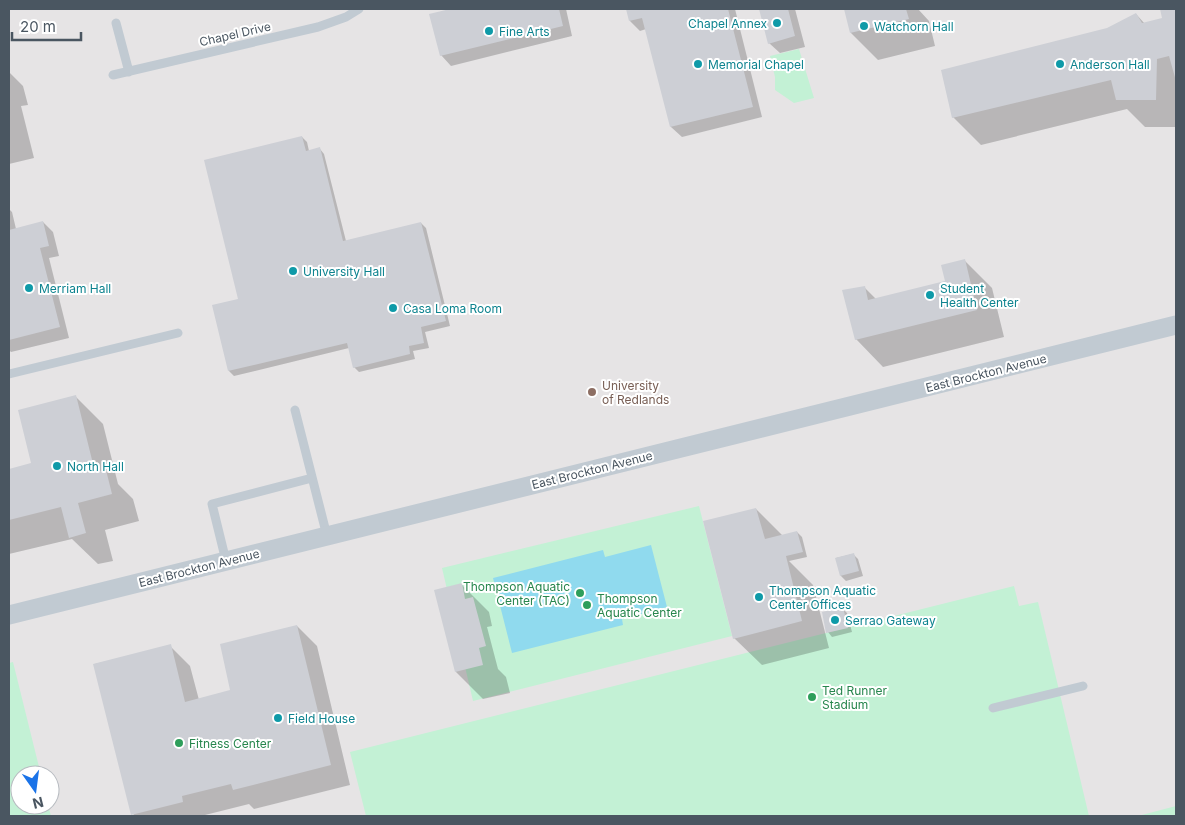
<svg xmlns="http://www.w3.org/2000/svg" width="1185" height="825" font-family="Inter,sans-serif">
<rect width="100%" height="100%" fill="#f5f3f3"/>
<path fill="#e6e4e5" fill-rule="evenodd" d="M 9,9 L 1176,9 L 1176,816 L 9,816 ZM 20,775 L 50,775 L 50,805 L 20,805 Z"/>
<path fill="#c3f1d5" d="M 799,49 L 814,98 L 794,103 L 775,90 L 775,77 L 770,56 Z
M 699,506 L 732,636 L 473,701 L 442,568 Z
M 1014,586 L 1019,606 L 1038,602 L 1089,816 L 366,816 L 350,752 Z
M 13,662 L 41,775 L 20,775 L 20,805 L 48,805 L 51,816 L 9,816 L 9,663 Z
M 1176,806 L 1176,816 L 1138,816 Z"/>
<path fill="#90daee" d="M 651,545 L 667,607 L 622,619 L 623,625 L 512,653 L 493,578 L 603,550 L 605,557 Z"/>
<path fill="#0003" d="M 456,9 L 566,9 L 572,36 L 451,66 L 441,55 L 431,15 Z
M 627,9 L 735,9 L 762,117 L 682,137 L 671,127 L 646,29 L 640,31 L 630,21 Z
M 761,9 L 795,9 L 805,47 L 780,53 L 769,43 Z
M 845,9 L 918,9 L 929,21 L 935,46 L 878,60 L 851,33 Z
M 1161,9 L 1176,9 L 1176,127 L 1145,127 L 1127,109 L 981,145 L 953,117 L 1136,14 L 1145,24 L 1163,19 Z
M 9,72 L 23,86 L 28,105 L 21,106 L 34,158 L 9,164 Z
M 302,137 L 307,142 L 309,151 L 320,149 L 324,154 L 346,241 L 421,223 L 426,228 L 450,326 L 425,332 L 429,348 L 413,351 L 415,359 L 359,372 L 354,367 L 349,348 L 234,376 L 229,371 L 213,306 L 240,300 Z
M 9,209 L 12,212 L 16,229 L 43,222 L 53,232 L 59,256 L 49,258 L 69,338 L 11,352 L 9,350 Z
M 964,260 L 992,288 L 1004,337 L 883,367 L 856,339 L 864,287 L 876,299 L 946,282 Z
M 76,397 L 103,424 L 118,484 L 133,499 L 139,521 L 105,530 L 113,561 L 98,564 L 72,539 L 9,554 L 9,470 L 33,464 Z
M 756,509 L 783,536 L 797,532 L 802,537 L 807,557 L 789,561 L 813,585 L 829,648 L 762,665 L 734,638 Z
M 853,554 L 858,559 L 863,576 L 846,581 L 841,576 L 836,558 Z
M 461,584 L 489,612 L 492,626 L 487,627 L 498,669 L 506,677 L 510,693 L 483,699 L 456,672 Z
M 842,608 L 847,613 L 852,632 L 832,637 L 828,632 Z
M 297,626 L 317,646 L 350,785 L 254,809 L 249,804 L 201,816 L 134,816 L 95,664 L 170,646 L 190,666 L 199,700 L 232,691 Z"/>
<path fill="#cdcfd5" d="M 450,9 L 559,9 L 563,26 L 440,56 L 429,14 Z
M 626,9 L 728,9 L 753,107 L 670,127 L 642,18 L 629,21 Z
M 759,9 L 788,9 L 795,36 L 768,44 Z
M 844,9 L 906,9 L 909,19 L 850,33 Z
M 1160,9 L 1176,9 L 1176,81 L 1169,56 L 1157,59 L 1156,100 L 1116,100 L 1111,80 L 952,118 L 941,70 L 1107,28 L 1136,13 L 1142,23 L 1162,18 Z
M 302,136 L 306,151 L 320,147 L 343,241 L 421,222 L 446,321 L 421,327 L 424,343 L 409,346 L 410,354 L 353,368 L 347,343 L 228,371 L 212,305 L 238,299 L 204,160 Z
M 43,221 L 49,246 L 40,248 L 60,327 L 9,340 L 9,230 Z
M 965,259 L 977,310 L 855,340 L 842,290 L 865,286 L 868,300 L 945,281 L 941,265 Z
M 76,395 L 95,472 L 106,470 L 112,494 L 78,503 L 86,533 L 69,538 L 61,507 L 9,520 L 9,469 L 31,463 L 18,410 Z
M 756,508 L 765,539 L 797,531 L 803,552 L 786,556 L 802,621 L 733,639 L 703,521 Z
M 854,553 L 859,571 L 840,576 L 835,558 Z
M 462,583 L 465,599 L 473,597 L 486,646 L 479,648 L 483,665 L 455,672 L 434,590 Z
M 843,607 L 848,628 L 826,633 L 822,612 Z
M 297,625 L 331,765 L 233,790 L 231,784 L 182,796 L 183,802 L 131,815 L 93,664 L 171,644 L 185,702 L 230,690 L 220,644 Z"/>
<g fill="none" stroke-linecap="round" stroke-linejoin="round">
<path stroke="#c1cad2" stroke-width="9" d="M 116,23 L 129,72
M 113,75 L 318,27 L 346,17 L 359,9
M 9,374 L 178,333
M 295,410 L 327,536
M 226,561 L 212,504 L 312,478
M 993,708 L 1083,686"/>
<path stroke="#c1cad2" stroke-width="19" d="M 9,615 L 1176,325"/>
</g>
<g fill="#0f9aa8" stroke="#fff" stroke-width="2">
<circle cx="777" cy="23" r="5"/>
<circle cx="864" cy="26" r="5"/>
<circle cx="489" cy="31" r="5"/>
<circle cx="698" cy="64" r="5"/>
<circle cx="1060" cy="64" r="5"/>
<circle cx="293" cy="271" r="5"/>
<circle cx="29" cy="288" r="5"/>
<circle cx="930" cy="295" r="5"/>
<circle cx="393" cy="308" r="5"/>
<circle cx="57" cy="466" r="5"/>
<circle cx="759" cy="597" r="5"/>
<circle cx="835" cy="620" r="5"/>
<circle cx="278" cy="718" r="5"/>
</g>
<circle fill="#8d6e63" stroke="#fff" stroke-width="2" cx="592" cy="392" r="5"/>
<g fill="#2e9e5b" stroke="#fff" stroke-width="2">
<circle cx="580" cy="593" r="5"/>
<circle cx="587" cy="605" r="5"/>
<circle cx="812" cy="697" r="5"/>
<circle cx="179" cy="743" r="5"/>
</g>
<g text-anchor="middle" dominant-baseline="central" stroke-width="4" stroke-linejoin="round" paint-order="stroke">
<g font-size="12" fill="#0d838f" stroke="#fff" text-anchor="start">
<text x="767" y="23" text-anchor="end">Chapel Annex</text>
<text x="874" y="26">Watchorn Hall</text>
<text x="499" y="31">Fine Arts</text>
<text x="708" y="64">Memorial Chapel</text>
<text x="1070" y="64">Anderson Hall</text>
<text x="303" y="271">University Hall</text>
<text x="39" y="288">Merriam Hall</text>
<text x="940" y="288">Student<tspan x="940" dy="14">Health Center</tspan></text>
<text x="403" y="308">Casa Loma Room</text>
<text x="67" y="466">North Hall</text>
<text x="769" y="590">Thompson Aquatic<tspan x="769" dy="14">Center Offices</tspan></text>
<text x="845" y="620">Serrao Gateway</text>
<text x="288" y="718">Field House</text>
</g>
<g font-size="12" fill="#4a5661" stroke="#fff">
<text transform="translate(235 34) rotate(-13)">Chapel Drive</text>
<text transform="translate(986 373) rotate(-14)">East Brockton Avenue</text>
<text transform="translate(592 470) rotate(-14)">East Brockton Avenue</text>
<text transform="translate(199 568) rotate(-14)">East Brockton Avenue</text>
</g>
<g font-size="12" fill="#785e54" stroke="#fff" text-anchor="start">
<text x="602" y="385">University<tspan x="602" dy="14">of Redlands</tspan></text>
</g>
<g font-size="12" fill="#27864d" stroke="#fff" text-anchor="start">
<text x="570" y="586" text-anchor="end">Thompson Aquatic<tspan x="570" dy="14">Center (TAC)</tspan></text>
<text x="597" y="598">Thompson<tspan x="597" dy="14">Aquatic Center</tspan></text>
<text x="822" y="690">Ted Runner<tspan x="822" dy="14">Stadium</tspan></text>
<text x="189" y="743">Fitness Center</text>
</g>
</g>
<rect width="1185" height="825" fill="none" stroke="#4a5661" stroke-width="20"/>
<g transform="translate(35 790) rotate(166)"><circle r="24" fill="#ffffff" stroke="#b7bbc0"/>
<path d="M0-4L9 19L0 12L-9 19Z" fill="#1a73e8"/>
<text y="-8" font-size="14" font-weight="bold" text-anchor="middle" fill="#4a5661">N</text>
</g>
<path d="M12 32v8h69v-8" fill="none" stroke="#4a5661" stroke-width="2.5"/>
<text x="20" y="32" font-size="15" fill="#4a5661" stroke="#ffffff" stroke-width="4" paint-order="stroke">20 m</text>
</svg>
